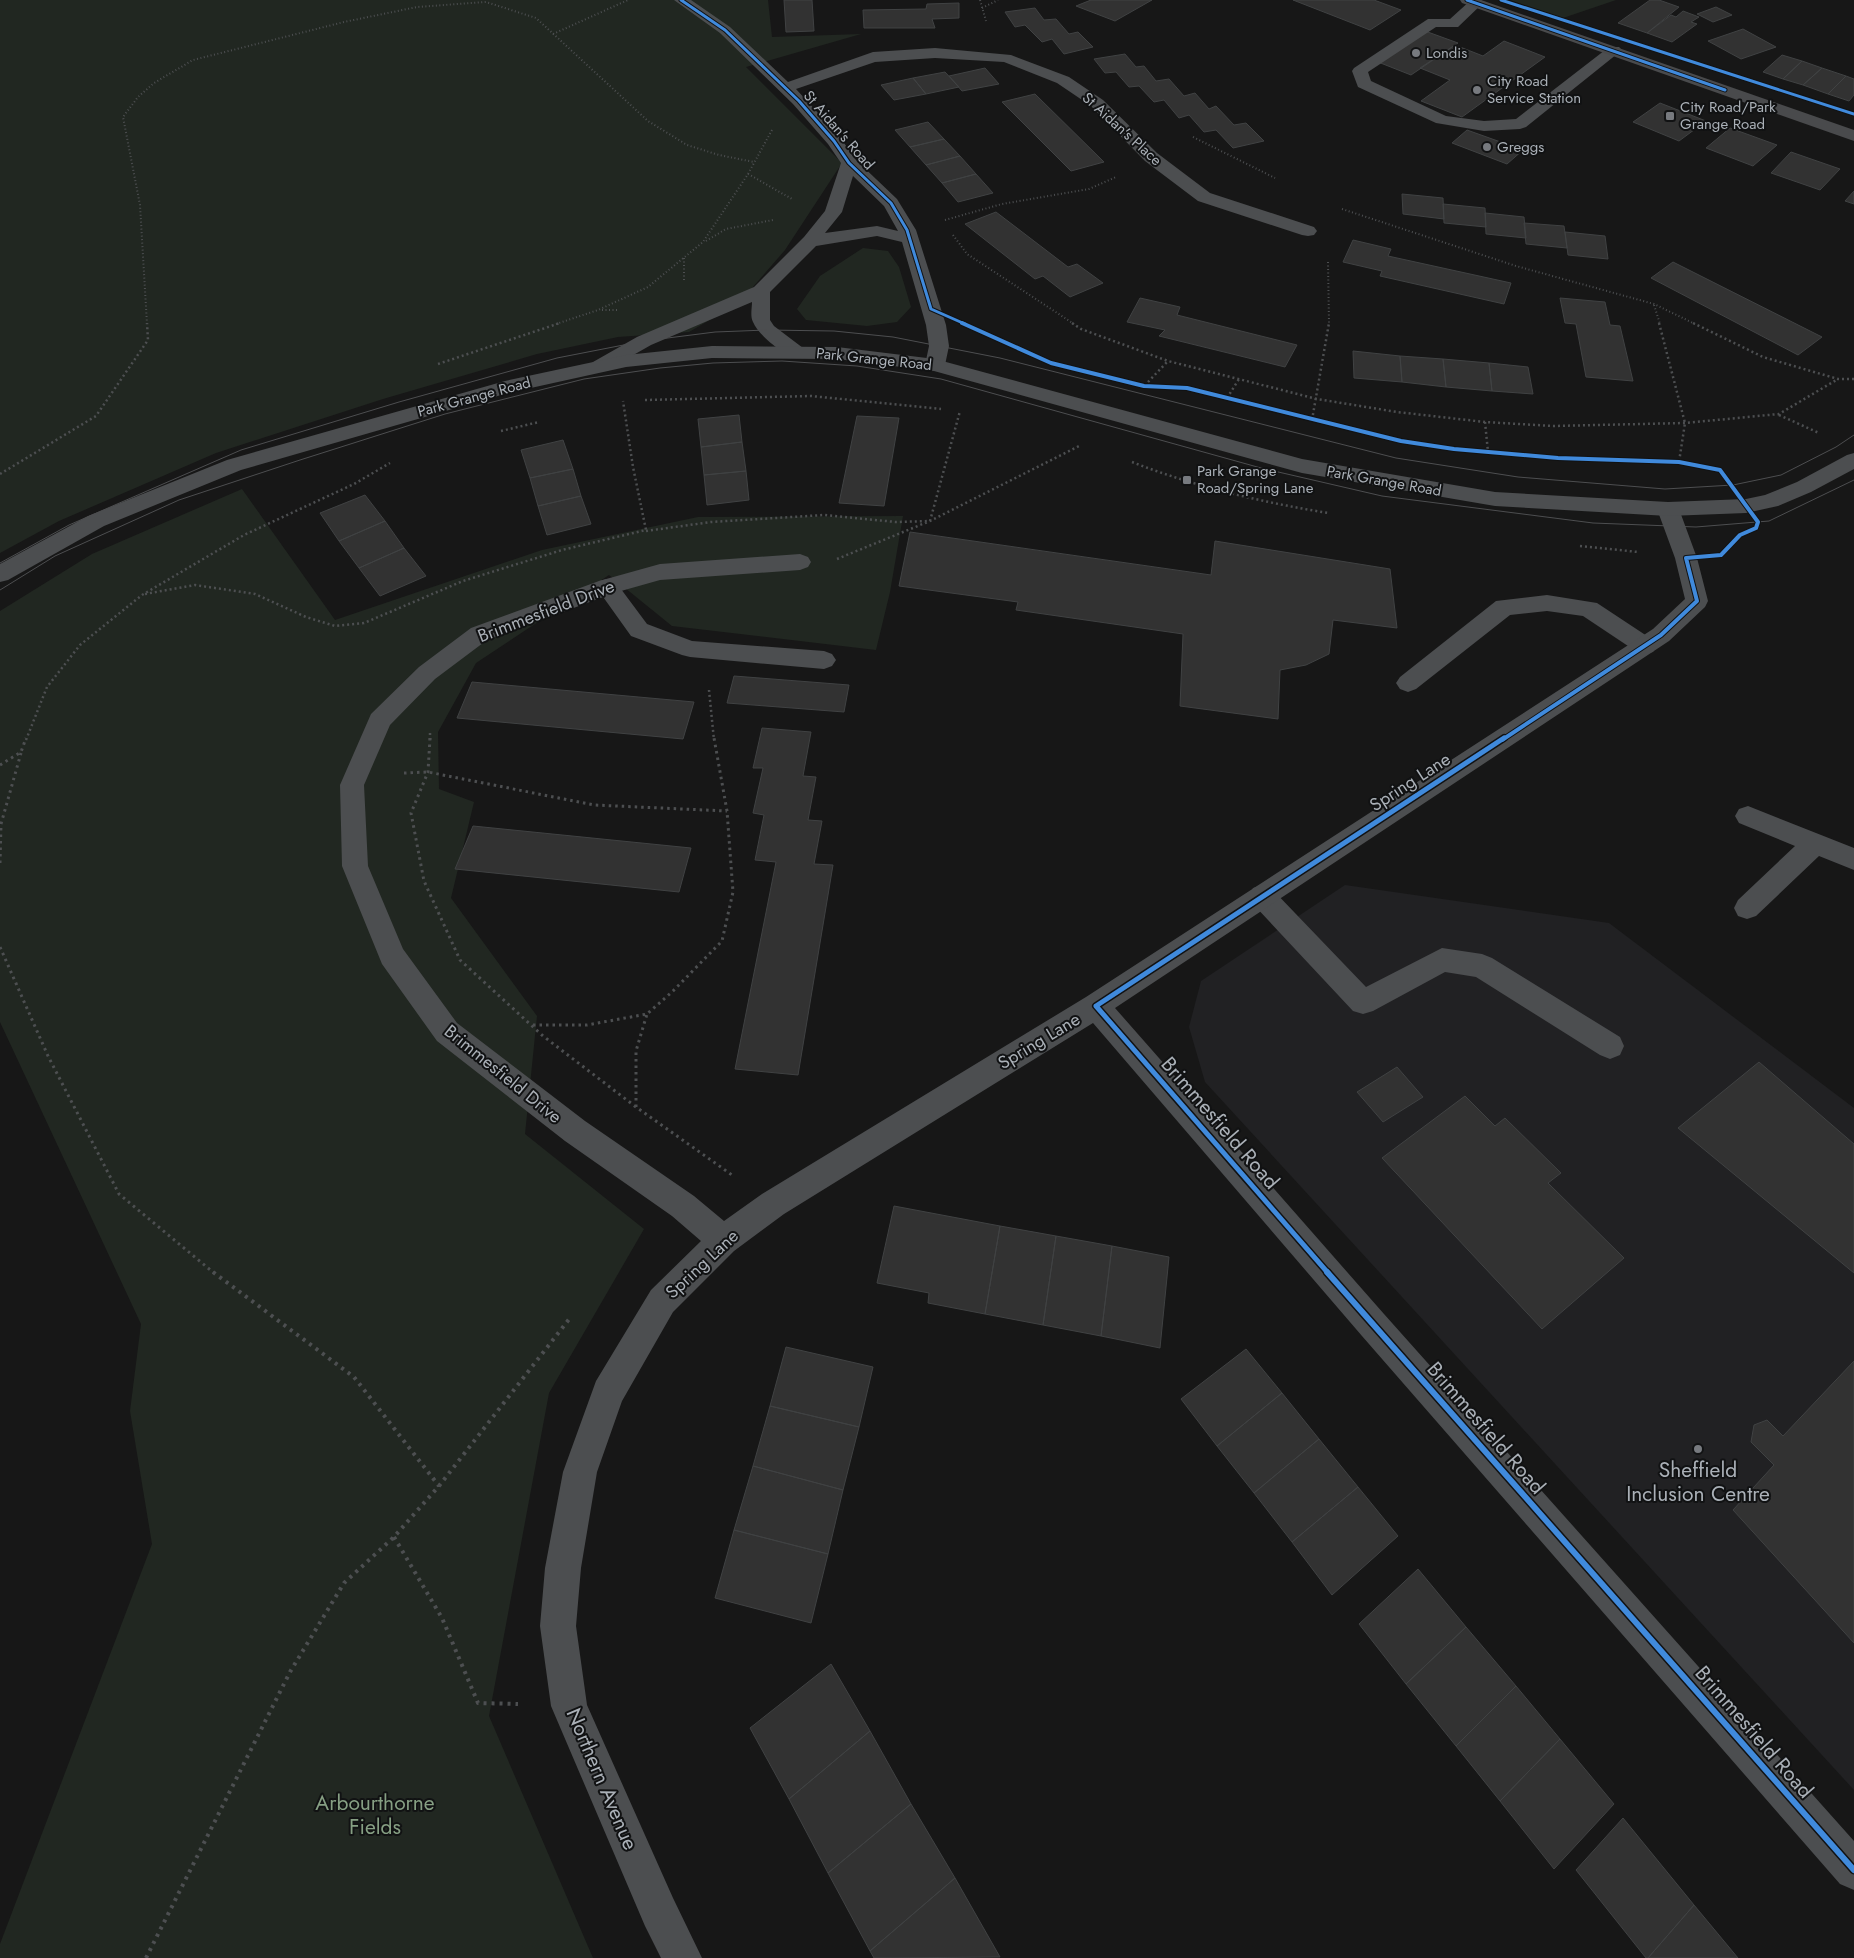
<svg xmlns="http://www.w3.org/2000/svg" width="1854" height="1958" font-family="Jost,sans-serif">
<rect width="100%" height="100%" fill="#171717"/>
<path fill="#212123" d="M 1345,885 L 1609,923 L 1854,1108 L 1854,1790 L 1205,1082 L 1189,1027 L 1201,981 Z"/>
<path fill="#212721" d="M 0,0 L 768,0 L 772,37 L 861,34 L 746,67 L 842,163 L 785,250 L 739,303 L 689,332 L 618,337 L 537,354 L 383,399 L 216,453 L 59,521 L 0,553 Z
M 1510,0 L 1616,0 L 1563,18 Z
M 863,248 L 888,251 L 899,267 L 911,307 L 897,322 L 867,326 L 806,320 L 797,309 L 820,276 Z
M 242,489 L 335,620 L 542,550 L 698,517 L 903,516 L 890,592 L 876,650 L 672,626 L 609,575 L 476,663 L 438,732 L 439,789 L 474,802 L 451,898 L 537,1016 L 525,1134 L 644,1229 L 549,1393 L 489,1716 L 593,1958 L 0,1958 L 0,1944 L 152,1544 L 130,1411 L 141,1324 L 0,1022 L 0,611 L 92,554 Z"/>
<path fill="#323232" stroke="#404243" d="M 784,0 L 812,0 L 814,31 L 786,32 Z
M 1091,0 L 1152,0 L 1115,21 L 1076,6 Z
M 1293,0 L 1374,0 L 1401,10 L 1370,30 Z
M 1650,0 L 1659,0 L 1679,7 L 1647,33 L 1618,23 Z
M 959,3 L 959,18 L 932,19 L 935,28 L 864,28 L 863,10 L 926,9 L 927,4 Z
M 1716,7 L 1732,15 L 1713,22 L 1697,14 Z
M 1035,8 L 1044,20 L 1056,19 L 1069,34 L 1078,32 L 1093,47 L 1064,54 L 1052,39 L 1042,42 L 1025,25 L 1015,27 L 1005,12 Z
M 1683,11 L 1699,17 L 1691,22 L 1697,24 L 1672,42 L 1647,33 L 1671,15 L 1676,17 Z
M 1743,29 L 1776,47 L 1741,59 L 1708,41 Z
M 1425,31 L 1458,43 L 1411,75 L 1378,62 Z
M 1504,41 L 1545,57 L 1462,117 L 1421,101 L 1450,80 L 1420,68 L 1455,45 L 1483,56 Z
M 1125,54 L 1136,67 L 1144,66 L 1156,81 L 1169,79 L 1184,96 L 1195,93 L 1209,109 L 1216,106 L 1234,125 L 1246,123 L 1264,141 L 1233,148 L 1216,130 L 1204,132 L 1189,115 L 1179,118 L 1164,100 L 1154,102 L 1139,86 L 1129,87 L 1116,72 L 1105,73 L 1094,59 Z
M 1782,55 L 1802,61 L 1783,79 L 1763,72 Z
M 1802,61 L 1822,68 L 1803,85 L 1783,79 Z
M 985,68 L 999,84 L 962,91 L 949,76 Z
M 1822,68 L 1846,76 L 1828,94 L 1803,85 Z
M 945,72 L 959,87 L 926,94 L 913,78 Z
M 1846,76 L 1854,79 L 1854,95 L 1849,101 L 1828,94 Z
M 913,78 L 926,94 L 894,100 L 881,85 Z
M 1035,94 L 1104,162 L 1071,171 L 1002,102 Z
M 1660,103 L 1706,121 L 1679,141 L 1633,122 Z
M 928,122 L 944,139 L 910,147 L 895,130 Z
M 1730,128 L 1777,145 L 1753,166 L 1706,148 Z
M 1467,130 L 1523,150 L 1507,164 L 1452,143 Z
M 944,139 L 960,156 L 926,165 L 910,147 Z
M 1791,152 L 1840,169 L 1820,190 L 1771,173 Z
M 960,156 L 976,174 L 942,183 L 926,165 Z
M 976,174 L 993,193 L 958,202 L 942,183 Z
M 1854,191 L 1854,204 L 1845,201 Z
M 1402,194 L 1443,198 L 1444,219 L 1403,214 Z
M 1443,204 L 1485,208 L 1486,227 L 1444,223 Z
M 996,212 L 1068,267 L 1077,264 L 1103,283 L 1070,297 L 1043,276 L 1035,279 L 965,224 Z
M 1485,213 L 1524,217 L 1526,238 L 1486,234 Z
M 1524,223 L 1564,226 L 1567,248 L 1526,244 Z
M 1565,232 L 1605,236 L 1608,259 L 1568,255 Z
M 1353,240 L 1391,249 L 1388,256 L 1511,283 L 1504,304 L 1380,276 L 1382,271 L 1343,262 Z
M 1673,262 L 1822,337 L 1798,355 L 1651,278 Z
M 1140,298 L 1180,307 L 1177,315 L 1297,345 L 1285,367 L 1159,336 L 1165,330 L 1127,322 Z
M 1560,298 L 1605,302 L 1610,325 L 1620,326 L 1633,381 L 1586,377 L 1576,324 L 1565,323 Z
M 1353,351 L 1400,356 L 1402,382 L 1354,378 Z
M 1400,356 L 1443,359 L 1446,387 L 1402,382 Z
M 1443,359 L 1489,363 L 1492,391 L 1446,387 Z
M 1489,363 L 1528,367 L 1533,394 L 1492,391 Z
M 739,415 L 742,442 L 701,447 L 698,419 Z
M 857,416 L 899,418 L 884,506 L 839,503 Z
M 563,440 L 573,469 L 530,478 L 521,450 Z
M 742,442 L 746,471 L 704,475 L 701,447 Z
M 573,469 L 581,496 L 538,506 L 530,478 Z
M 746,471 L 749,500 L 707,505 L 704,475 Z
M 365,495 L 385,521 L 339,541 L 320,513 Z
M 581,496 L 591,524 L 547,535 L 538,506 Z
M 385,521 L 404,548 L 359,568 L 339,541 Z
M 910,532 L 1211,575 L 1215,541 L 1390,569 L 1397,628 L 1333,620 L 1329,654 L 1306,665 L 1280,670 L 1278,719 L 1180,706 L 1183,634 L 1016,610 L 1018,602 L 899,586 Z
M 404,548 L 426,576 L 380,596 L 359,568 Z
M 734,676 L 849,685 L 844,712 L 727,703 Z
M 472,682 L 694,702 L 683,739 L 457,718 Z
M 762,728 L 811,732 L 803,776 L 816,777 L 808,820 L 822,821 L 814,864 L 833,865 L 798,1075 L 735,1069 L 776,862 L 755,860 L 764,815 L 753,813 L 763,768 L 753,768 Z
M 473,826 L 691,848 L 679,892 L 455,869 Z
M 1759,1062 L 1854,1144 L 1854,1273 L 1678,1128 Z
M 1397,1067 L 1423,1097 L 1383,1122 L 1357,1092 Z
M 1465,1096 L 1495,1126 L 1505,1118 L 1561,1173 L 1548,1183 L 1624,1258 L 1542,1329 L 1382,1158 Z
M 894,1206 L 1000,1226 L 985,1314 L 928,1303 L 929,1293 L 877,1283 Z
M 1000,1226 L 1056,1236 L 1043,1325 L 985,1314 Z
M 1056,1236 L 1112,1246 L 1101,1336 L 1043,1325 Z
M 1112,1246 L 1169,1257 L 1160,1348 L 1101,1336 Z
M 786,1347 L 873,1367 L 859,1427 L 770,1406 Z
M 1246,1349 L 1282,1393 L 1217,1446 L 1181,1399 Z
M 1854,1361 L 1854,1643 L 1733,1510 L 1774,1465 L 1751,1442 L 1754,1425 L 1767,1420 L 1783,1436 Z
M 1282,1393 L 1319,1439 L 1254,1493 L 1217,1446 Z
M 770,1406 L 859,1427 L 843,1490 L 753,1466 Z
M 1319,1439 L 1358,1487 L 1292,1542 L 1254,1493 Z
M 753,1466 L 843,1490 L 828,1554 L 734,1530 Z
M 1358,1487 L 1398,1536 L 1332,1595 L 1292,1542 Z
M 734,1530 L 828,1554 L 811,1623 L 715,1598 Z
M 1418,1569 L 1466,1627 L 1406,1684 L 1359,1624 Z
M 1466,1627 L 1516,1686 L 1456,1746 L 1406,1684 Z
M 831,1664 L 870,1731 L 789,1799 L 750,1728 Z
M 1516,1686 L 1560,1739 L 1500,1801 L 1456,1746 Z
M 870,1731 L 911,1804 L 828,1873 L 789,1799 Z
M 1560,1739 L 1614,1804 L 1554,1869 L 1500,1801 Z
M 911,1804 L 955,1878 L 870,1951 L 828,1873 Z
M 1623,1818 L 1694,1905 L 1648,1958 L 1646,1958 L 1576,1870 Z
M 955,1878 L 1000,1957 L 874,1958 L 870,1951 Z
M 1694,1905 L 1738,1958 L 1648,1958 Z"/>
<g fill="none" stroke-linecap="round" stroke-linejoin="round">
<path stroke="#4d4f51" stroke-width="2" stroke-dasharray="1 2.5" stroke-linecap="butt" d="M 980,0 L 986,21
M 982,8 L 998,0
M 553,34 L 628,0
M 1193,137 L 1275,178
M 748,174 L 792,199
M 1342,209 L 1516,266 L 1654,304 L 1695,324
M 945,220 L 1002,204 L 1089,189 L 1116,177
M 953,235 L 967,254 L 1074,324
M 706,241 L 726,229 L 773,220
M 684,258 L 684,281
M 1328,262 L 1329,324
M 1654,305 L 1660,324
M 602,310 L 618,310
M 147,324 L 140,205 L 123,117 L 138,97 L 154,83 L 193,60 L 344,22 L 417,7 L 486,2 L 536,18 L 648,121 L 687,145 L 719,155 L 754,162
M 556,324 L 598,310 L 648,287 L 703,242 L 748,174 L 772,130"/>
<path stroke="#4d4f51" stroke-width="2.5" stroke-dasharray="2 3" stroke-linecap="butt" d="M 1072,323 L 1081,329 L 1168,361 L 1317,399 L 1397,412 L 1485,422 L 1553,426 L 1685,423 L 1779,414 L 1838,379
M 1659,323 L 1685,423 L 1679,462
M 1693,323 L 1763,357 L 1838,379 L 1854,379
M 438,364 L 560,323
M 1148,382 L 1168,361
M 1227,398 L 1239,379
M 645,400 L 811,396 L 941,409
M 1779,415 L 1819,433
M 1312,420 L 1329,323
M 1485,422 L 1488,452
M 501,431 L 539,422
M 1132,462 C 1196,487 1261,502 1328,513
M 0,474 L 96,416 L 148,340 L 147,323
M 646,531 L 711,522 L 824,515 L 896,522 L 930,521 L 960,411
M 1580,546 L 1638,552
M 837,559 L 930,521 L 1081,445
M 145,594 L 195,585 L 255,594 L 306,617 L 335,626 L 364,623 L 463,581 L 562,550 L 646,530 L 633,467 L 623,401
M 709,690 L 714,740
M 26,740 L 47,687 L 80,645 L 142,595 L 244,535 L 354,484 L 390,463
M 430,740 L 430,731"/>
<path stroke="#4d4f51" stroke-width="3" stroke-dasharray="2.5 4" stroke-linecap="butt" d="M 430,738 L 428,772 L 411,813 L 424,881 L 460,960 L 543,1036 L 636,1107 L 732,1175
M 0,765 L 21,752 L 26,738
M 404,773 L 428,772 L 594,805 L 727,811
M 0,863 L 1,824 L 21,753
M 0,947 L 48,1056 L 119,1194 L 214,1273
M 533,1025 L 587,1025 L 647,1014 L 673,991 L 722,941 L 733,892 L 727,811 L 714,738
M 636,1107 L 636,1051 L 647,1014"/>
<path stroke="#4d4f51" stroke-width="4" stroke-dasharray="3 5" stroke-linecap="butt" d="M 213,1272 L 354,1377 L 439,1486
M 394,1537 L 442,1618 L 478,1703 L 518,1704
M 146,1958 L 290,1672 L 344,1583 L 394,1537 L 439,1486 L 570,1318"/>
<path fill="#4c4e50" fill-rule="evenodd" d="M 1471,0 L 1481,0 L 1483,3 L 1458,27 L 1436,27 L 1368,72 L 1371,81 L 1446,116 L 1484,121 L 1516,119 L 1609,47 L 1619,47 L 1622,50 L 1526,127 L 1520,129 L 1484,131 L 1436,123 L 1358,87 L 1352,71 L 1354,68 L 1428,19 L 1450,19 Z
M 607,579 L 615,581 L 647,624 L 692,641 L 824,651 L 832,654 L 836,660 L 832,666 L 824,669 L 690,657 L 682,655 L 631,636 L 596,587 L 599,581 Z
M 1547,595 L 1597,603 L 1653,640 L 1657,646 L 1653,652 L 1645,654 L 1637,652 L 1583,616 L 1547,611 L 1510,615 L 1416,689 L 1408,692 L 1400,689 L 1396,683 L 1400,677 L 1496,601 Z
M 1748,806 L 1854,848 L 1854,870 L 1819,856 L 1756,916 L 1747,919 L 1738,916 L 1734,908 L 1738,900 L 1795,846 L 1739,823 L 1735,816 L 1739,809 Z
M 1262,885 L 1271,888 L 1366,987 L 1442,948 L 1482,954 L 1492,958 L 1620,1037 L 1624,1046 L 1620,1055 L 1610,1059 L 1600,1055 L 1476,977 L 1445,972 L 1373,1011 L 1363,1014 L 1353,1011 L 1253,904 L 1249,896 L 1253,888 Z"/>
<path fill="#4c4e50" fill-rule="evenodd" d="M 674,0 L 691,0 L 730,27 L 788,82 L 873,52 L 935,48 L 1011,55 L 1069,77 L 1103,100 L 1157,153 L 1210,193 L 1314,227 L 1317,231 L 1314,235 L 1308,236 L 1302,235 L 1198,201 L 1145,161 L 1091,106 L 1057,83 L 1004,62 L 935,58 L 875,62 L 796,89 L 840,137 L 855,159 L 897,199 L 916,230 L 946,325 L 949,346 L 945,365 L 942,369 L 935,371 L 928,369 L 925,365 L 929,346 L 926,325 L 902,242 L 877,236 L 816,246 L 770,292 L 770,320 L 774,326 L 803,348 L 806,352 L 803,356 C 787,360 759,336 753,322 C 750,316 752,308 752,302 L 651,345 L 607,370 L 600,372 L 593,370 L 590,366 L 593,362 L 637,337 L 754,287 L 804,237 L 825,211 L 841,163 L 828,144 L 793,104 L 720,33 ZM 853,176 L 884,206 L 898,231 L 877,226 L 825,233 L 842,212 Z
M 1668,502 L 1676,504 L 1679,509 L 1697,558 L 1708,601 L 1705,607 L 1669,641 L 1115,1008 L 1384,1314 L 1854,1841 L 1854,1890 L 1840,1884 L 1362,1336 L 1093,1023 L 784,1214 L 734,1251 L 673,1312 L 622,1401 L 597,1472 L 581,1568 L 576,1626 L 587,1705 L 673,1898 L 702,1958 L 661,1958 L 645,1926 L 551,1706 L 540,1626 L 545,1568 L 563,1472 L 596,1381 L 651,1290 L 701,1241 L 672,1216 L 565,1141 L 437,1041 L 382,964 L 342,866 L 340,785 L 371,714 L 419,667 L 471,628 L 599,581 L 660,564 L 800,554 L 808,557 L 811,562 L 808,567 L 800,570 L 660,580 L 614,593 L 487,640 L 435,679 L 390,725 L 364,785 L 368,866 L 403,949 L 457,1023 L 585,1121 L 694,1196 L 724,1221 L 762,1194 L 1086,997 L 1653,629 L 1685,599 L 1675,558 L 1657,509 L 1660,504 Z"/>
<path fill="#4c4e50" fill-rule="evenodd" d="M 712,346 L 837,347 L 935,359 L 1302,459 L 1495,492 L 1668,502 L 1746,499 L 1765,495 L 1797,482 L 1847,455 L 1854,453 L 1854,469 L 1811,492 L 1778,506 L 1746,513 L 1668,516 L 1495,506 L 1302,473 L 934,371 L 837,359 L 712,358 L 626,367 L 508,393 L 241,470 L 104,526 L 8,580 L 0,582 L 0,564 L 88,516 L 227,460 L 505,381 L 626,355 Z"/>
<path fill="#494a4c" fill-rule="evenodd" d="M 1460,0 L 1481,0 L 1854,130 L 1854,141 L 1462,3 Z"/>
<path stroke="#4d4e50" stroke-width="1" d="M 0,563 L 69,525 L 241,450 L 399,402 L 557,358 L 644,341 L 715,332 L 767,330 L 834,331 L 893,337 L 1000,358 L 1396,458 L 1518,477 L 1665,489 L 1733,485 L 1781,475 L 1836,447 L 1854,435
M 0,590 L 55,556 L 179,500 L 300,460 L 445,414 L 584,379 L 660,368 L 713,363 L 782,361 L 857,366 L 941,379 L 1261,468 L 1382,496 L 1593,523 L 1696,527 L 1769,521 L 1854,480"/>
<defs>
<path id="cycleway-far3" d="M 681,0 L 725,30 L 799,101 L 834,141 L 849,163 L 891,203 L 907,230 L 931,309 L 965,324
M 1467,0 L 1725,90
M 1501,0 L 1854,114"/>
<path id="cycleway-far2" d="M 962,323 L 1051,363 L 1144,386 L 1187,388 L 1401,441 L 1454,449 L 1558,458 L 1679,462 L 1720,470 L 1758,522 L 1756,528 L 1740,535 L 1721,555 L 1686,558 L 1697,601 L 1661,635 L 1502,740"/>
<path id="cycleway-far1" d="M 1328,1273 L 1096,1006 L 1504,738"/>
<path id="cycleway" d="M 1327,1272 L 1854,1870"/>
</defs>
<use href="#cycleway-far3" stroke="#111213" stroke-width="5"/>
<use href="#cycleway-far2" stroke="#111213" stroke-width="6"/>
<use href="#cycleway-far1" stroke="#111213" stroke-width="8"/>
<use href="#cycleway" stroke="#111213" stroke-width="9"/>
<use href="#cycleway-far3" stroke="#408adc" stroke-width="3"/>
<use href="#cycleway-far2" stroke="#408adc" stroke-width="4"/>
<use href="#cycleway-far1" stroke="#408adc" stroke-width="5"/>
<use href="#cycleway" stroke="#408adc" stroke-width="6"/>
</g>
<g fill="#777a7f" stroke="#111213" stroke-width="2">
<circle cx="1416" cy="53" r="5"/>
<circle cx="1477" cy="90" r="5"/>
<rect x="1665" y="111" width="10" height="10" rx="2.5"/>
<circle cx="1487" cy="147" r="5"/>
<rect x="1182" y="475" width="10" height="10" rx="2.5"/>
<circle cx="1698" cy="1449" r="5"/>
</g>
<g text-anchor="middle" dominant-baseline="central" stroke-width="4" stroke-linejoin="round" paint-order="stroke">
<g font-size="15" fill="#aab0b7" stroke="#111213" text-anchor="start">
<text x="1426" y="53">Londis</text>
<text x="1487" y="81">City Road<tspan x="1487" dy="17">Service Station</tspan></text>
<text x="1680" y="107">City Road/Park<tspan x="1680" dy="17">Grange Road</tspan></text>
<text x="1497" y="147">Greggs</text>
<text x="1197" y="471">Park Grange<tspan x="1197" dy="17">Road/Spring Lane</tspan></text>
</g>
<g font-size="15" fill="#aab0b7" stroke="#111213">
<text transform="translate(1122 129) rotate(42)">St Aidan's Place</text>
<text transform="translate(839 130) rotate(49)">St Aidan's Road</text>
<text transform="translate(874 359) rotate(6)">Park Grange Road</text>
<text transform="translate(474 397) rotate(-15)">Park Grange Road</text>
<text transform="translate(1384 481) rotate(10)">Park Grange Road</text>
</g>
<g font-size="18" fill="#aab0b7" stroke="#111213">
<text transform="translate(546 611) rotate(-21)">Brimmesfield Drive</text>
<text transform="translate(1410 782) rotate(-33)">Spring Lane</text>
<text transform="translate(1039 1041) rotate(-31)">Spring Lane</text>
<text transform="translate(503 1074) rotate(39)">Brimmesfield Drive</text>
<text transform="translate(702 1264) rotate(-43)">Spring Lane</text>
</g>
<g font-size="21" fill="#aab0b7" stroke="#111213">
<text transform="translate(1220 1123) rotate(49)">Brimmesfield Road</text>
<text transform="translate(1486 1428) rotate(49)">Brimmesfield Road</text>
<text transform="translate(1754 1732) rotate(49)">Brimmesfield Road</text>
<text transform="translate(602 1779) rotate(67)">Northern Avenue</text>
</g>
<g font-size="21" fill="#aab0b7" stroke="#111213">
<text x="1698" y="1470">Sheffield<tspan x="1698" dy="24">Inclusion Centre</tspan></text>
</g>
<g font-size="21" fill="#869f83" stroke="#111213">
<text x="375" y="1803">Arbourthorne<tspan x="375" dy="24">Fields</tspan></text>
</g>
</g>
</svg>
